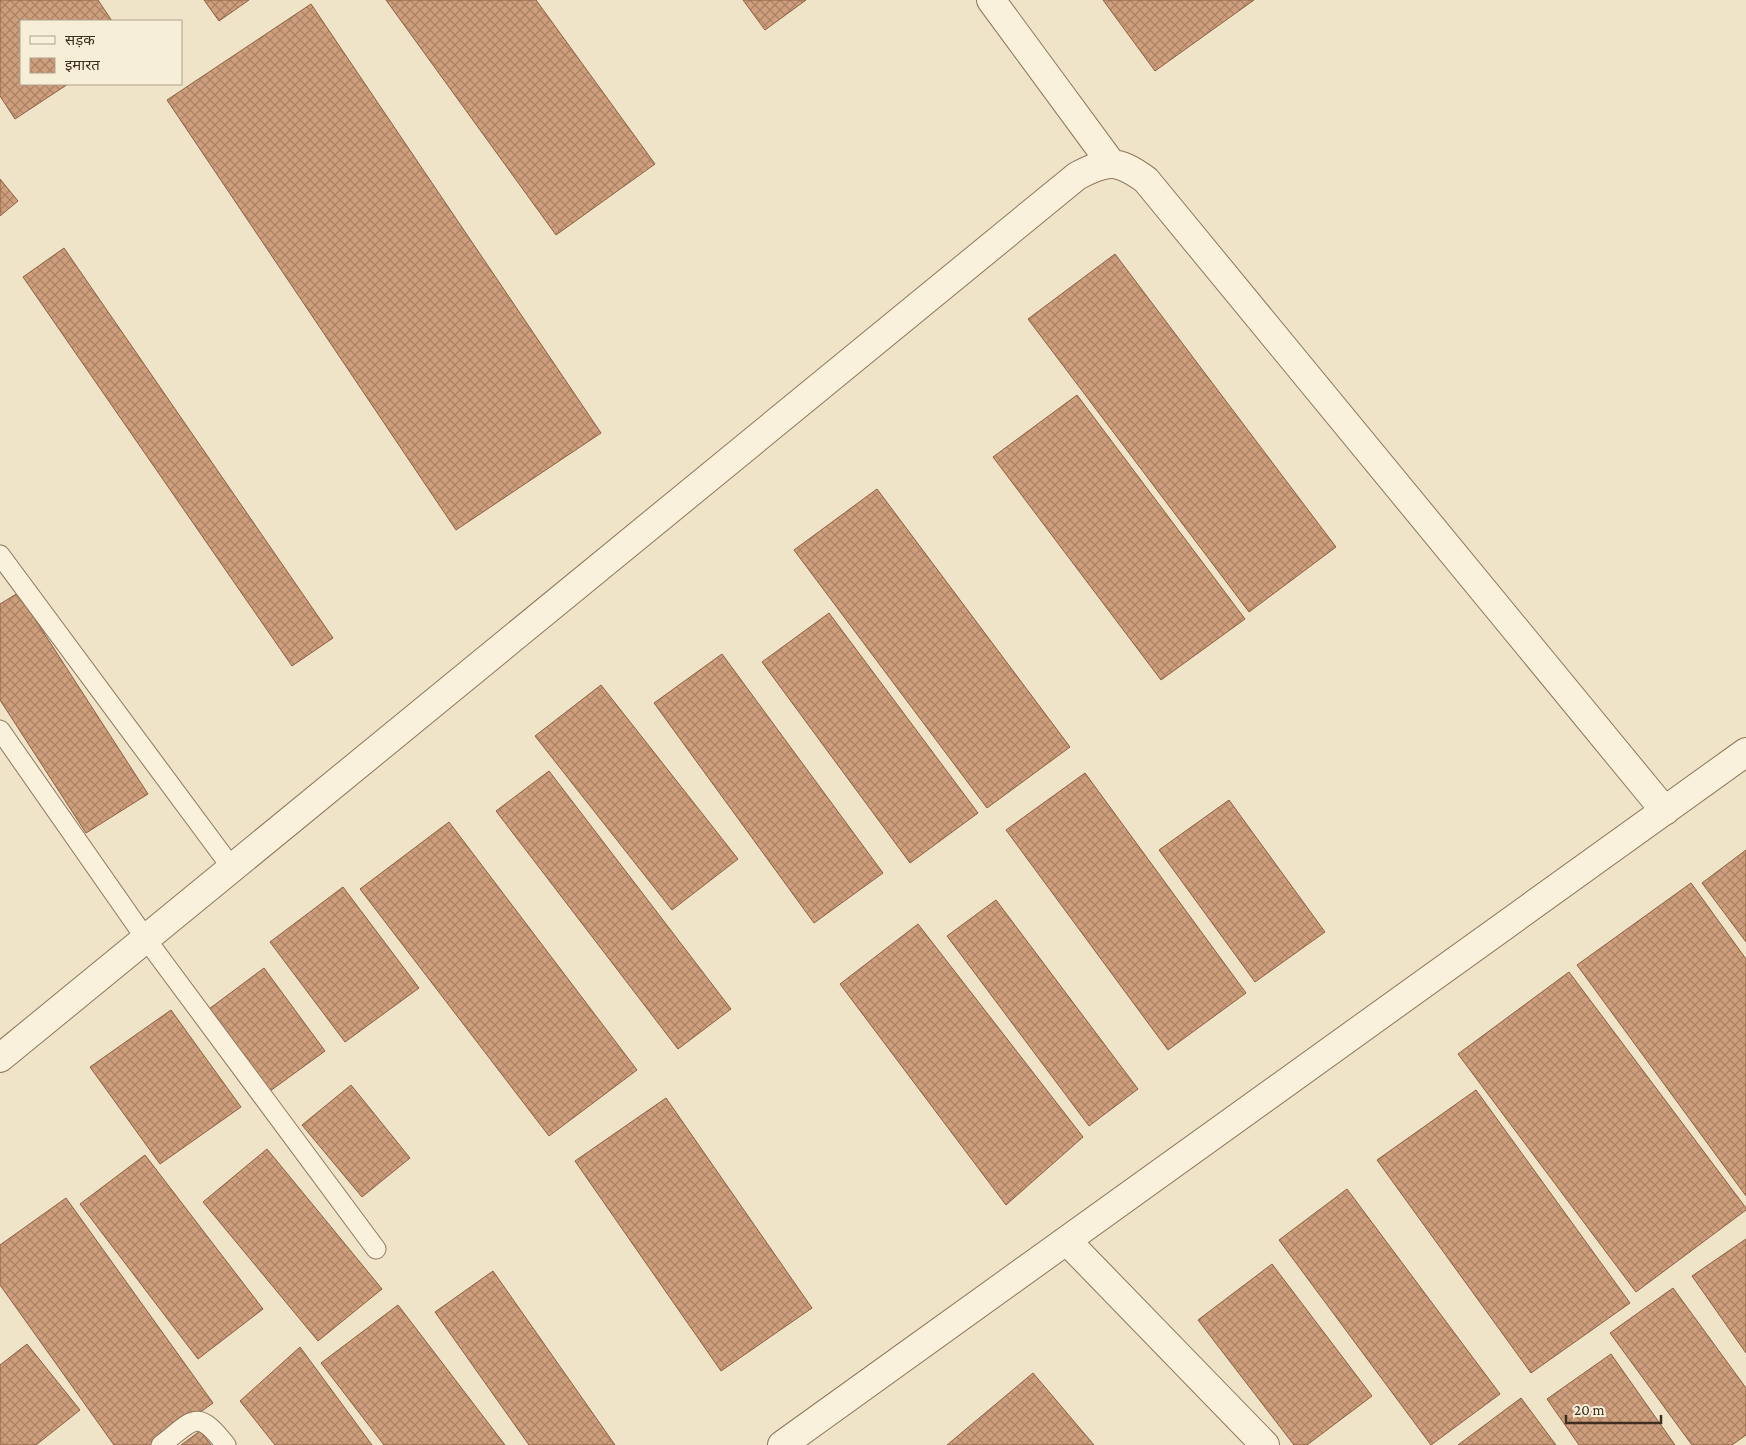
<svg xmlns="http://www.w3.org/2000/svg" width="1746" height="1445" font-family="'Crimson Pro','Noto Sans Devanagari',serif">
<defs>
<pattern id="building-cross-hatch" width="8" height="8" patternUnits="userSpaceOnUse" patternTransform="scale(1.25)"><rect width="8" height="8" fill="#cf9f7d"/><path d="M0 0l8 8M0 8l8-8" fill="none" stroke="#a98266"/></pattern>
</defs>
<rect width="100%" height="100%" fill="#f0e4c8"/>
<path fill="url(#building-cross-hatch)" stroke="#8d5f41" d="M 0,0 L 98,0 L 112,21 L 21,21 L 21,84 L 68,84 L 15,119 L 0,96 Z
M 204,0 L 249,0 L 219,21 Z
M 386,0 L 536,0 L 655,164 L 556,235 Z
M 743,0 L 806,0 L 765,30 Z
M 1103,0 L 1254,0 L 1155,71 Z
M 311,4 L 601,433 L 456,530 L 167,100 Z
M 0,179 L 18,201 L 0,216 Z
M 64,248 L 333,638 L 292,666 L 23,277 Z
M 1115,254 L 1336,547 L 1249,612 L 1028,319 Z
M 1077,395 L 1245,619 L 1161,680 L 993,457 Z
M 877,489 L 1070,747 L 987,808 L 794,550 Z
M 18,593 L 148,794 L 86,833 L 0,700 L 0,604 Z
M 829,613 L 978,813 L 910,863 L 762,662 Z
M 722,654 L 883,873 L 814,923 L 654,703 Z
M 601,685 L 738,859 L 672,910 L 535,736 Z
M 549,771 L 731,1009 L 678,1049 L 496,811 Z
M 1085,773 L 1246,993 L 1168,1050 L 1006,830 Z
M 1229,800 L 1325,932 L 1255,982 L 1159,850 Z
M 449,822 L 637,1070 L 549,1136 L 360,889 Z
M 1746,850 L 1746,942 L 1702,883 Z
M 1691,883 L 1746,959 L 1746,1196 L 1577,965 Z
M 343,887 L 419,988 L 345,1042 L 270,942 Z
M 996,900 L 1138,1089 L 1089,1126 L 947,936 Z
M 918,924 L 1083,1137 L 1006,1205 L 840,984 Z
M 264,968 L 325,1051 L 266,1094 L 205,1012 Z
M 1569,972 L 1746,1208 L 1746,1210 L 1636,1292 L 1458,1054 Z
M 171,1010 L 241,1107 L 160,1164 L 90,1067 Z
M 351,1085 L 410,1158 L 362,1197 L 302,1125 Z
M 1476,1090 L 1630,1303 L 1531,1373 L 1377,1160 Z
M 666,1098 L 812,1308 L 721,1371 L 575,1161 Z
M 267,1149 L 382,1289 L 318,1341 L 203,1202 Z
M 145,1155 L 263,1309 L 198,1359 L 80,1204 Z
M 1347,1189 L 1500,1394 L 1431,1445 L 1279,1240 Z
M 66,1198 L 213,1403 L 154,1445 L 114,1445 L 0,1285 L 0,1245 Z
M 1746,1239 L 1746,1353 L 1692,1276 Z
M 1272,1264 L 1372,1396 L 1307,1445 L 1294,1445 L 1198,1320 Z
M 493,1271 L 615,1445 L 529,1445 L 435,1312 Z
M 1673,1288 L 1746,1388 L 1746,1435 L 1732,1445 L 1692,1445 L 1610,1333 Z
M 398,1305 L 505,1445 L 384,1445 L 321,1363 Z
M 27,1344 L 80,1410 L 36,1445 L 0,1445 L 0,1365 Z
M 300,1347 L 372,1445 L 275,1445 L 240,1401 Z
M 1611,1354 L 1675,1445 L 1579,1445 L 1547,1399 Z
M 1033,1373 L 1094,1445 L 947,1445 Z
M 1521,1398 L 1556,1445 L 1458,1445 Z
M 200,1431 L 211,1445 L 181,1445 Z"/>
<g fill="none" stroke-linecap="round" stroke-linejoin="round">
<defs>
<path id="lane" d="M 0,555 L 232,868
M 0,730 L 146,939 L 376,1249
M 161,1445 C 194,1420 196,1407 226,1445"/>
<path id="street" d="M 991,0 L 1111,163
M 0,1058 L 1077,176 C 1108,160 1117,159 1146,180 L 1665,811
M 1067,1241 L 1265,1445
M 782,1445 L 1746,752"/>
</defs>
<use href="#lane" stroke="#8d765c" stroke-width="21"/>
<use href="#street" stroke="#8d765c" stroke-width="30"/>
<use href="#lane" stroke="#faf1dc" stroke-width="19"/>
<use href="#street" stroke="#faf1dc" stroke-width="28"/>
</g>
<rect x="20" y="20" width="162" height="65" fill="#f7eed8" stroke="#ada18e"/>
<rect x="30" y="36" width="25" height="8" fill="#faf1dc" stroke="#ada18e"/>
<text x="65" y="45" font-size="15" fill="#3d2e20">सड़क</text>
<rect x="30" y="58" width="25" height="15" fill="url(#building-cross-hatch)" stroke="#ada18e"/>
<text x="65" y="70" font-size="15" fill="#3d2e20">इमारत</text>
<path d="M1566 1415v8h95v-8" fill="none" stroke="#3d2e20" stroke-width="2.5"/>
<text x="1574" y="1415" font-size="15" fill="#3d2e20" stroke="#f7eed8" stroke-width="4" paint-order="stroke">20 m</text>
</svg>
